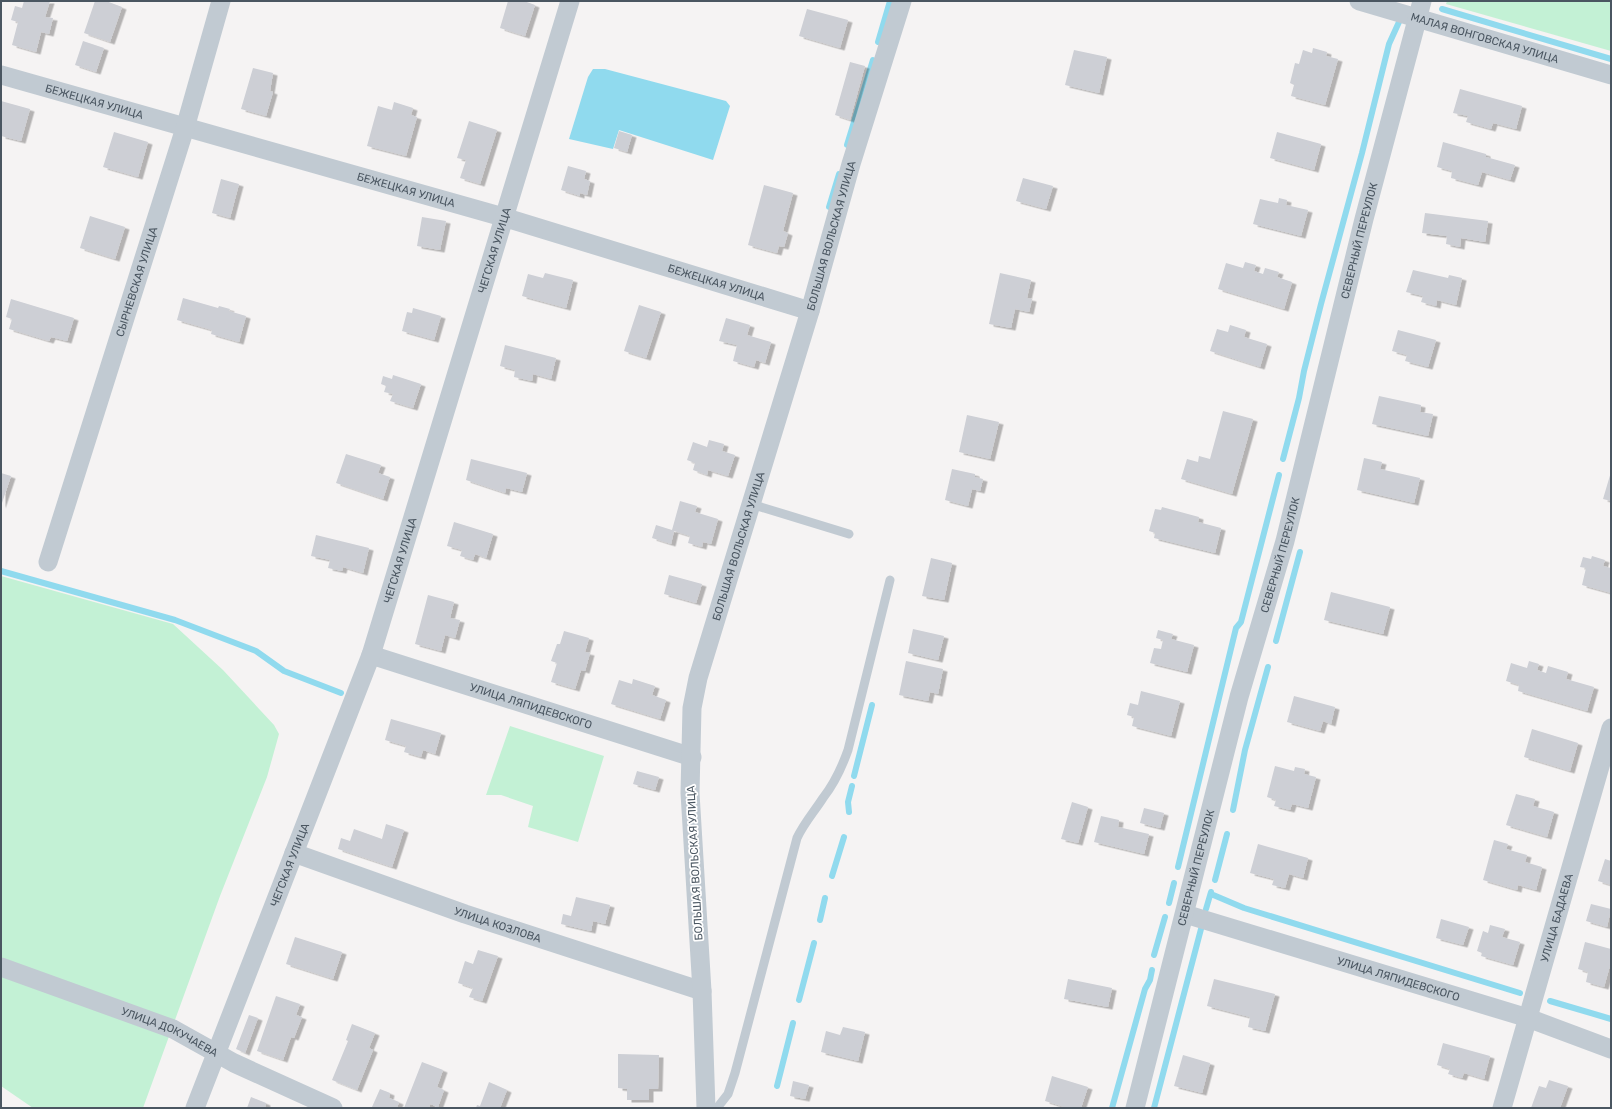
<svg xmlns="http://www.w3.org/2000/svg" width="1612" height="1109" font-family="Rubik,sans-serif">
<defs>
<filter id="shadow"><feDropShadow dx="4.5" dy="2.5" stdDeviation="0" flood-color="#0004"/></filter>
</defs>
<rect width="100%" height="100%" fill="#f5f3f3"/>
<path fill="#c3f1d5" d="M 1447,1 L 1611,1 L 1611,51 L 1446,4 Z
M 1,576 L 173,624 L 223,670 L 274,725 L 279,734 L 267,777 L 220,896 L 143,1108 L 33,1108 L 1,1086 Z
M 510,726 L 604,756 L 578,842 L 528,827 L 533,806 L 501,795 L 486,795 Z"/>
<path fill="#90daee" d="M 593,69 L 605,69 L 726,101 L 730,106 L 713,160 L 619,130 L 613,149 L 569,139 L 588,77 Z"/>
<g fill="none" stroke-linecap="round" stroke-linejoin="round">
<path stroke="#90daee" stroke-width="6" d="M 1442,9 L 1611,59
M 878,42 L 890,1
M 847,145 L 873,60
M 829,207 L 839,174
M 1283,459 L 1299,398 L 1304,371 L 1321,304 L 1362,153 L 1389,44 L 1399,22
M 1,571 L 175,620 L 256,651 L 284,671 L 341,693
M 1276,641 L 1300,552
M 854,776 L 872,705
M 1233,810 L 1245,750 L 1268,667
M 849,812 L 848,802 L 852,786
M 1178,867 L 1236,628 L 1241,622 L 1279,475
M 832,876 L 844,837
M 1215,880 L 1227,834
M 1211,894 L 1244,908 L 1520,993
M 1169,903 L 1174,883
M 1206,909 L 1211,892
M 820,920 L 825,898
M 1154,955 L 1165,917
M 799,1000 L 814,943
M 1550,1001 L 1611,1019
M 777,1086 L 793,1023
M 1112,1108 L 1145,989 L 1150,980 L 1152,970
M 1154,1108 L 1201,929"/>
</g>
<path fill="#cdcfd5" filter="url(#shadow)" d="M 24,1 L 50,1 L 45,17 L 53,18 L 49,34 L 41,32 L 36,52 L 12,45 L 18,22 L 11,20 L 15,6 L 22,8 Z
M 95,1 L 106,1 L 122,7 L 110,42 L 84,33 Z
M 508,1 L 524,1 L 535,5 L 525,36 L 500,28 Z
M 807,9 L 848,20 L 840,48 L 799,36 Z
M 83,41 L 104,48 L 96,72 L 75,65 Z
M 1313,48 L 1327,52 L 1326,56 L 1338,59 L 1325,105 L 1291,96 L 1294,85 L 1290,83 L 1295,63 L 1299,64 L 1303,50 L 1312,53 Z
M 1074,50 L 1107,57 L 1099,93 L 1065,85 Z
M 850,62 L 865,66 L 850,120 L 835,115 Z
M 253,68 L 273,73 L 270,91 L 273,92 L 266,116 L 241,109 Z
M 1460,89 L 1522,106 L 1516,129 L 1493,123 L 1491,129 L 1466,122 L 1468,116 L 1453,113 Z
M 1,101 L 30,109 L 21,141 L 1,136 Z
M 394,102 L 413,108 L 411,115 L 417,117 L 406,156 L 367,146 L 378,106 L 392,110 Z
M 469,121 L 497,130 L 480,184 L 460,178 L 466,160 L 457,158 Z
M 619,131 L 632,135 L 627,152 L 614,148 Z
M 114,132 L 148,142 L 138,177 L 103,167 Z
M 1277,132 L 1321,144 L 1314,170 L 1270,158 Z
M 1443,142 L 1486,154 L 1486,157 L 1515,165 L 1510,180 L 1482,172 L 1478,185 L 1451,178 L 1452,171 L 1437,167 Z
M 568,166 L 586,171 L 584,179 L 590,181 L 587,195 L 580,193 L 580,196 L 561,190 Z
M 1023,178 L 1053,186 L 1046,209 L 1016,201 Z
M 221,179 L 239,184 L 230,218 L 212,213 Z
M 764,185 L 793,193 L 783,231 L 788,233 L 784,247 L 779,246 L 777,253 L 748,245 Z
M 1279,198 L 1287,200 L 1286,205 L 1308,210 L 1301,236 L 1253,224 L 1260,199 L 1278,203 Z
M 1425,213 L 1488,221 L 1485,242 L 1461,238 L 1460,247 L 1446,244 L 1447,236 L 1422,233 Z
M 90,216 L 125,227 L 115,259 L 80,248 Z
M 422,217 L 446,221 L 440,250 L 417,246 Z
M 1245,262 L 1256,265 L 1254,271 L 1263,274 L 1265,268 L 1279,272 L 1277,277 L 1292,282 L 1284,309 L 1218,289 L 1226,263 L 1243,268 Z
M 1413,270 L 1448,278 L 1449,275 L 1462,278 L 1456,305 L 1437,300 L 1436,306 L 1421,302 L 1423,296 L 1406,292 Z
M 545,273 L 573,280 L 566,308 L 522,296 L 528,274 L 543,278 Z
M 1000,273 L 1031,280 L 1027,298 L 1032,299 L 1029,312 L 1015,309 L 1011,328 L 989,324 Z
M 183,298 L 218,308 L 219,306 L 230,309 L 229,311 L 246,316 L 239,342 L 211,334 L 212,330 L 177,320 Z
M 11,299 L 74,318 L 67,341 L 51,337 L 49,341 L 9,329 L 12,319 L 6,317 Z
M 639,305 L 661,312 L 646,358 L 624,351 Z
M 413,308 L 441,316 L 434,340 L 402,331 L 407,312 L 412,313 Z
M 726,318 L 750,325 L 747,335 L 771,342 L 765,363 L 756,360 L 754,367 L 733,361 L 737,345 L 719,341 Z
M 1230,325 L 1246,330 L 1244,337 L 1267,344 L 1260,367 L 1210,351 L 1217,329 L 1228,332 Z
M 1398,330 L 1436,340 L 1428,367 L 1405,361 L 1407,355 L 1392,351 Z
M 505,345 L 556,358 L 551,379 L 533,374 L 532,381 L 514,377 L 515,370 L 500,366 Z
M 393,375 L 421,384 L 413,408 L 390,401 L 393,394 L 384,392 L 386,386 L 381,384 L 383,376 L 392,379 Z
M 1379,396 L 1421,405 L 1420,412 L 1433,414 L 1428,436 L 1372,424 Z
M 1223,411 L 1253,419 L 1232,494 L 1181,479 L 1187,459 L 1198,462 L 1199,456 L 1210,459 Z
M 967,415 L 999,422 L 990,459 L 959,452 Z
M 709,440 L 724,444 L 722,451 L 735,455 L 728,476 L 708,470 L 707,475 L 693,470 L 695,463 L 687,460 L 693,442 L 707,447 Z
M 346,454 L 381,465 L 378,473 L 390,477 L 383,499 L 336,483 Z
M 1364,458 L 1382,462 L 1380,469 L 1420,478 L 1414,503 L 1357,490 Z
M 471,459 L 527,473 L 522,492 L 506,488 L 505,493 L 466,480 Z
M 952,469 L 975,474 L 975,477 L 983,479 L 980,491 L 972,489 L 968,506 L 945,500 Z
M 1611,472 L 1611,501 L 1603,499 Z
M 1,473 L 11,476 L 1,506 Z
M 680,501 L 697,506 L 695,512 L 718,519 L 711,544 L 703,542 L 702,547 L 688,543 L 690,536 L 674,531 L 671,544 L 652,538 L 656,525 L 672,530 Z
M 1162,507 L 1199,517 L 1198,522 L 1221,528 L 1215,553 L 1154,538 L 1155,533 L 1149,531 L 1155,509 L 1161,510 Z
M 454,522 L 493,534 L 486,558 L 475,554 L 473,560 L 460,556 L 462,550 L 447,546 Z
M 316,535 L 369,548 L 363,573 L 343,567 L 342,571 L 328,568 L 330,560 L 311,556 Z
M 1592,556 L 1605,560 L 1603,566 L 1611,568 L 1611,593 L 1582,585 L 1586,568 L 1580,567 L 1583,557 L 1591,559 Z
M 931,558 L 952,563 L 944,600 L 922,596 Z
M 669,575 L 702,584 L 696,603 L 664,594 Z
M 1331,592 L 1390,607 L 1383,634 L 1324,620 Z
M 428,595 L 454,602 L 450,618 L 460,620 L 455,638 L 445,635 L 441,651 L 415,644 Z
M 913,629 L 944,636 L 938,660 L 908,653 Z
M 1158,630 L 1173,634 L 1171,639 L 1194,645 L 1187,672 L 1150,663 L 1154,648 L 1161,649 L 1163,640 L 1156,638 Z
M 564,631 L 589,638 L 585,652 L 590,653 L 585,671 L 581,670 L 575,689 L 551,682 L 557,663 L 551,661 L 557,644 L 560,644 Z
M 906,661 L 943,669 L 938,694 L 930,692 L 928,701 L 899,695 Z
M 1529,661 L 1539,664 L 1537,670 L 1546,673 L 1548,666 L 1568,672 L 1566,679 L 1594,687 L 1587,711 L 1518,691 L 1519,685 L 1506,681 L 1511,663 L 1527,668 Z
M 633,679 L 655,686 L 652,695 L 666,700 L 660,719 L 611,704 L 619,680 L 632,684 Z
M 1141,691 L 1180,701 L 1171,736 L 1132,726 L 1134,717 L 1127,715 L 1130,703 L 1138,705 Z
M 1294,696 L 1335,707 L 1331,724 L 1323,721 L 1320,731 L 1287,722 Z
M 391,719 L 441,733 L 435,754 L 423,750 L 421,757 L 404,752 L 406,746 L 385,740 Z
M 1532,729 L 1578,743 L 1570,771 L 1524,757 Z
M 1275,766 L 1294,771 L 1295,767 L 1305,769 L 1304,774 L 1316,777 L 1308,808 L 1292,804 L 1290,810 L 1274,806 L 1276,800 L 1267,797 Z
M 637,771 L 659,777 L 655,790 L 633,784 Z
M 1516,794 L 1535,799 L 1533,806 L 1554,812 L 1547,837 L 1506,825 Z
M 1072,802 L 1088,807 L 1078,843 L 1061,839 Z
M 1144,808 L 1164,813 L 1160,828 L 1140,823 Z
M 1101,816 L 1119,820 L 1118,827 L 1149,834 L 1144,854 L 1094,842 Z
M 386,824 L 404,830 L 392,867 L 338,849 L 341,838 L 350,841 L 354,829 L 382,839 Z
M 1494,840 L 1508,844 L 1506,849 L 1527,855 L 1525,862 L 1542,867 L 1536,890 L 1518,885 L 1517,890 L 1483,880 Z
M 1258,844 L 1308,858 L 1303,878 L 1289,874 L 1285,888 L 1272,885 L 1274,879 L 1250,873 Z
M 1605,859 L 1611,861 L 1611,885 L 1598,881 Z
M 576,897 L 610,905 L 605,924 L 593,921 L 591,931 L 561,924 L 563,914 L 571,916 Z
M 1591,904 L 1611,909 L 1607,927 L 1586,921 Z
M 1441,919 L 1469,927 L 1463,945 L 1436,938 Z
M 1490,925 L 1505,929 L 1502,937 L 1520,942 L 1513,965 L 1481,956 L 1482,953 L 1477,951 L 1483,931 L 1488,933 Z
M 295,937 L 342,952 L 333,979 L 286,964 Z
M 1585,942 L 1611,949 L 1611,962 L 1604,987 L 1586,982 L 1588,972 L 1578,969 Z
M 478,950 L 498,956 L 482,1001 L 469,997 L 473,988 L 458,983 L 465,961 L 473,964 Z
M 1068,979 L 1112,988 L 1108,1007 L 1064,999 Z
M 1214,979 L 1275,994 L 1265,1031 L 1248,1027 L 1250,1017 L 1207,1006 Z
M 276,996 L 300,1004 L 296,1015 L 302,1017 L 294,1038 L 291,1037 L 283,1060 L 257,1051 Z
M 249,1015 L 258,1018 L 245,1053 L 236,1049 Z
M 352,1024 L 375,1033 L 369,1048 L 373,1050 L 357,1090 L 332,1080 L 348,1041 L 346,1040 Z
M 843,1027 L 865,1032 L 858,1061 L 821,1052 L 826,1031 L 840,1035 Z
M 1443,1043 L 1490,1056 L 1484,1079 L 1464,1073 L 1462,1078 L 1448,1074 L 1450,1069 L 1437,1065 Z
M 618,1054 L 659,1055 L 658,1089 L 649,1089 L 649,1100 L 627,1100 L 627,1089 L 618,1088 Z
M 1183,1055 L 1210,1063 L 1202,1093 L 1174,1086 Z
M 422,1062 L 443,1070 L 437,1087 L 444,1090 L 438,1107 L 430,1104 L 429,1108 L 404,1108 Z
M 1052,1076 L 1088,1087 L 1081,1108 L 1068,1108 L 1045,1101 Z
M 1549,1080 L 1568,1086 L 1560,1108 L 1531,1108 L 1539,1086 L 1546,1088 Z
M 793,1081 L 809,1085 L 805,1099 L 790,1096 Z
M 489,1082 L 507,1090 L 500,1108 L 476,1108 L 477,1105 L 480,1106 Z
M 380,1089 L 390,1093 L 389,1098 L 399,1102 L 397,1108 L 372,1107 Z
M 251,1097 L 266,1103 L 265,1108 L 247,1108 Z"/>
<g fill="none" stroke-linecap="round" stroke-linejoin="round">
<path stroke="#c1cad2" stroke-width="9" d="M 751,504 L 849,534
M 717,1108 L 728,1094 L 735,1073 L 797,838 C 804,823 814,812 823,798 C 834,784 842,767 848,750 L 890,580"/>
<g stroke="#c1cad2" stroke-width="19">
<path id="s1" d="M 1359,1 L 1611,75"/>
<path id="s2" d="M 1,75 L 503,217 L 810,311"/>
<path id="s3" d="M 48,562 L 185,128 L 221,1"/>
<path id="s4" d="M 371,655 L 692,757"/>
<path id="s5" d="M 294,853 L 465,914 L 702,991"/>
<path id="s6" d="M 1185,914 L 1528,1018 L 1611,1049"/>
<path id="s7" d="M 1,967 L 173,1029 L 234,1063 L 333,1108"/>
<path id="s8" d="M 195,1108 L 371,655 L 570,1"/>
<path id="s9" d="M 706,1108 L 702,991 L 690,793 L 692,708 L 698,678 L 810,311 L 851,164 L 902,1"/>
<path id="s10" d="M 1135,1108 L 1239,697 L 1285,541 L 1364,219 L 1422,1"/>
<path id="s11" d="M 1502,1108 L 1611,728"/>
</g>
</g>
<g text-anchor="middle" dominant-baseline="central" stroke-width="3.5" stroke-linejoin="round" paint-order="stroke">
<g font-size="11" fill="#4a5661" stroke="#fff">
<text stroke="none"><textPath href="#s1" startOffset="131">МАЛАЯ ВОНГОВСКАЯ УЛИЦА</textPath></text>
<text stroke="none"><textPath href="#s2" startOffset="97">БЕЖЕЦКАЯ УЛИЦА</textPath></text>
<text stroke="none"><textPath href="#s2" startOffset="421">БЕЖЕЦКАЯ УЛИЦА</textPath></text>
<text stroke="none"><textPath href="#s9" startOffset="893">БОЛЬШАЯ ВОЛЬСКАЯ УЛИЦА</textPath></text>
<text stroke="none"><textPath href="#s10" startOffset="896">СЕВЕРНЫЙ ПЕРЕУЛОК</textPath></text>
<text stroke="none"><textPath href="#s8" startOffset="909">ЧЕГСКАЯ УЛИЦА</textPath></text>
<text stroke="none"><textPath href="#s3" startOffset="294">СЫРНЕВСКАЯ УЛИЦА</textPath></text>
<text stroke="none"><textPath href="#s2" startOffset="745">БЕЖЕЦКАЯ УЛИЦА</textPath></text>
<text stroke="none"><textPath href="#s9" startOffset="569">БОЛЬШАЯ ВОЛЬСКАЯ УЛИЦА</textPath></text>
<text stroke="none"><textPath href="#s10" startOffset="572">СЕВЕРНЫЙ ПЕРЕУЛОК</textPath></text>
<text stroke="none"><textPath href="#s8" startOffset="585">ЧЕГСКАЯ УЛИЦА</textPath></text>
<text stroke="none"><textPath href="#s4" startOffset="168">УЛИЦА ЛЯПИДЕВСКОГО</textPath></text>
<text transform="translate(695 863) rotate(-93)">БОЛЬШАЯ ВОЛЬСКАЯ УЛИЦА</text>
<text stroke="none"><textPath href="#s8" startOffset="261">ЧЕГСКАЯ УЛИЦА</textPath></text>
<text stroke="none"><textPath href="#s10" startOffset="248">СЕВЕРНЫЙ ПЕРЕУЛОК</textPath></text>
<text stroke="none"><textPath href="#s11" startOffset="198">УЛИЦА БАДАЕВА</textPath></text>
<text stroke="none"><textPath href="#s5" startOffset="216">УЛИЦА КОЗЛОВА</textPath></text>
<text stroke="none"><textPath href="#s6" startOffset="223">УЛИЦА ЛЯПИДЕВСКОГО</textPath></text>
<text stroke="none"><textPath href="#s7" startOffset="181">УЛИЦА ДОКУЧАЕВА</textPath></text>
</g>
</g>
<rect width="1612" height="1109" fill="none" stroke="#4a5661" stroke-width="4"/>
</svg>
